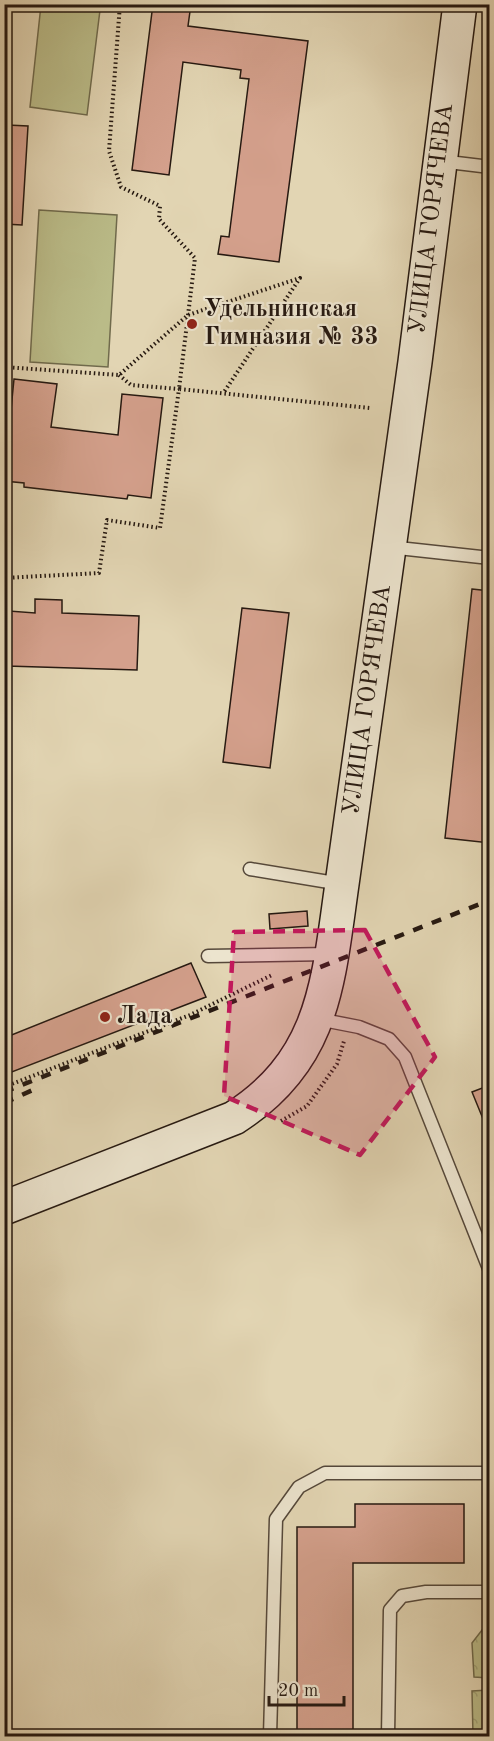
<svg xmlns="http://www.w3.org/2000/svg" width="494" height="1741" font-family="'Old Standard TT',serif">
<defs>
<pattern id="park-crowns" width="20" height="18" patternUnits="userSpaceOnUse" patternTransform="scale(1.5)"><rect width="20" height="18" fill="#babb88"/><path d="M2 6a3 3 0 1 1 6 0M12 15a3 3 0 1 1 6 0" fill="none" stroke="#a0a074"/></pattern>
</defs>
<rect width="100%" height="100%" fill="#e2d5b3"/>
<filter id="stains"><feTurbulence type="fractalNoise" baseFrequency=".00333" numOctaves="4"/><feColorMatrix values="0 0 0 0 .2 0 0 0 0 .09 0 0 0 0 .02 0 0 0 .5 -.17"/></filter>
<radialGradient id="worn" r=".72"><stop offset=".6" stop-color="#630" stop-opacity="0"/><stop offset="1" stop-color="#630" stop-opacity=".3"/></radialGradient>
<path fill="url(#park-crowns)" stroke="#706a4c" stroke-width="1.5" d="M 489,1621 L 489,1678 L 474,1677 L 472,1643 Z
M 489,1690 L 489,1736 L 473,1736 L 472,1691 Z"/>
<path fill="#babb88" stroke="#706a4c" stroke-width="1.5" d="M 41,5 L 100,10 L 87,115 L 30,107 Z
M 39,210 L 117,215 L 108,367 L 30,362 Z"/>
<path fill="#d4a08c" stroke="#261911" stroke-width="1.5" d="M 153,4 L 191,4 L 188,26 L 308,41 L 279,262 L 218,254 L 221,236 L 229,237 L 249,79 L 240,78 L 241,70 L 183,62 L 169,175 L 132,170 Z
M 7,125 L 28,126 L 22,225 L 4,224 Z
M 14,379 L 57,384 L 51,427 L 118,435 L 122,394 L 163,398 L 151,498 L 128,495 L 127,499 L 24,487 L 24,483 L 4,481 Z
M 490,433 L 490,465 L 485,465 Z
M 472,589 L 490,591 L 490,843 L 445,838 Z
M 35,599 L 62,600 L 62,613 L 139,616 L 137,670 L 7,666 L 9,611 L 35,613 Z
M 242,608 L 289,613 L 270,768 L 223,762 Z
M 307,911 L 308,926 L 270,929 L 269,914 Z
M 191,963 L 206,997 L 4,1075 L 4,1038 Z
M 490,1085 L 490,1136 L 472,1092 Z
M 355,1504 L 464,1504 L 464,1563 L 353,1563 L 353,1736 L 297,1736 L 297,1527 L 355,1527 Z"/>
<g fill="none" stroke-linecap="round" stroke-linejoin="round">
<defs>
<path id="service" d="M 440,161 L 490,167
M 389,547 L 490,558
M 250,869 L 341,884
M 208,956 L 330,954
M 318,1019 L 359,1027 L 389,1039 L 405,1057 L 490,1271
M 270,1736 L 276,1519 L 299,1487 L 325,1473 L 490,1473
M 388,1736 L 390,1610 L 402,1596 L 426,1592 L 490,1592"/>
<path id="secondary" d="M 4,1208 L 234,1118 C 325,1060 328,982 342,884 L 415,362 L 460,4"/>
</defs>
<use href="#service" stroke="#55483a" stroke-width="15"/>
<use href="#secondary" stroke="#261911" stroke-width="36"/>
<path stroke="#261911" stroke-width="4" stroke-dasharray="1.5 3" stroke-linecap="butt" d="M 120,4 L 109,151 L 121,187 L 160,206 L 159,219 L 195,258 L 179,389 L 370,408
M 4,367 L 119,375 L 188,315 L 300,278 L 224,392
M 4,578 L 99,573 L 107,520 L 160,528 L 179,389 L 131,385 L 119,375
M 4,1087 L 190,1015 L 272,975
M 281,1121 L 307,1106 L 337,1064 L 344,1041"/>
<use href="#service" stroke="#ece4ce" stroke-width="12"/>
<use href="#secondary" stroke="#ece4ce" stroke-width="33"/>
<path stroke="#261911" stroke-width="4.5" stroke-dasharray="10 10" stroke-linecap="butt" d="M 4,1092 L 490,900
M 4,1103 L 37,1088"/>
</g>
<path fill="#c2185b" fill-opacity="0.2" stroke="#c2185b" stroke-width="4.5" stroke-dasharray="12 8" stroke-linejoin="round" d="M 365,930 L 435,1057 L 360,1155 L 224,1096 L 234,932 Z"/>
<g fill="#8f2418" stroke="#ece4ce" stroke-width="2">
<circle cx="192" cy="324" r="6"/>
<circle cx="105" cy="1017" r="6"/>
</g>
<g text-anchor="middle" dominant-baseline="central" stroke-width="4.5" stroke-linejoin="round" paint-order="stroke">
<g font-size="24" fill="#261911" stroke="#ece4ce">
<text transform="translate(432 219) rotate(-83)">УЛИЦА ГОРЯЧЕВА</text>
<text transform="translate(368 700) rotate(-82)">УЛИЦА ГОРЯЧЕВА</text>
</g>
<g font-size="24" font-weight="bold" fill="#261911" stroke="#ece4ce" text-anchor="start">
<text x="204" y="310">Удельнинская<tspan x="204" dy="28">Гимназия № 33</tspan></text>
<text x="117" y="1017">Лада</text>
</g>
</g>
<rect width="494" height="1741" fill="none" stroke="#e2d5b3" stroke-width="24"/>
<rect x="6" y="6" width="482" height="1729" fill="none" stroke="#261911" stroke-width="3"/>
<rect x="12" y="12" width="470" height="1717" fill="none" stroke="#261911" stroke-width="1.5"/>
<path d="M269 1696v9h75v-9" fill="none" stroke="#261911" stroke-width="3"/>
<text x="278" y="1696" font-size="18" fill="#261911" stroke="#ece4ce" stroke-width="4.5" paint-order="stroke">20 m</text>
<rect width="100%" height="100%" filter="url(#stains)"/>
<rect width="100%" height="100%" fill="url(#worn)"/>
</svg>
